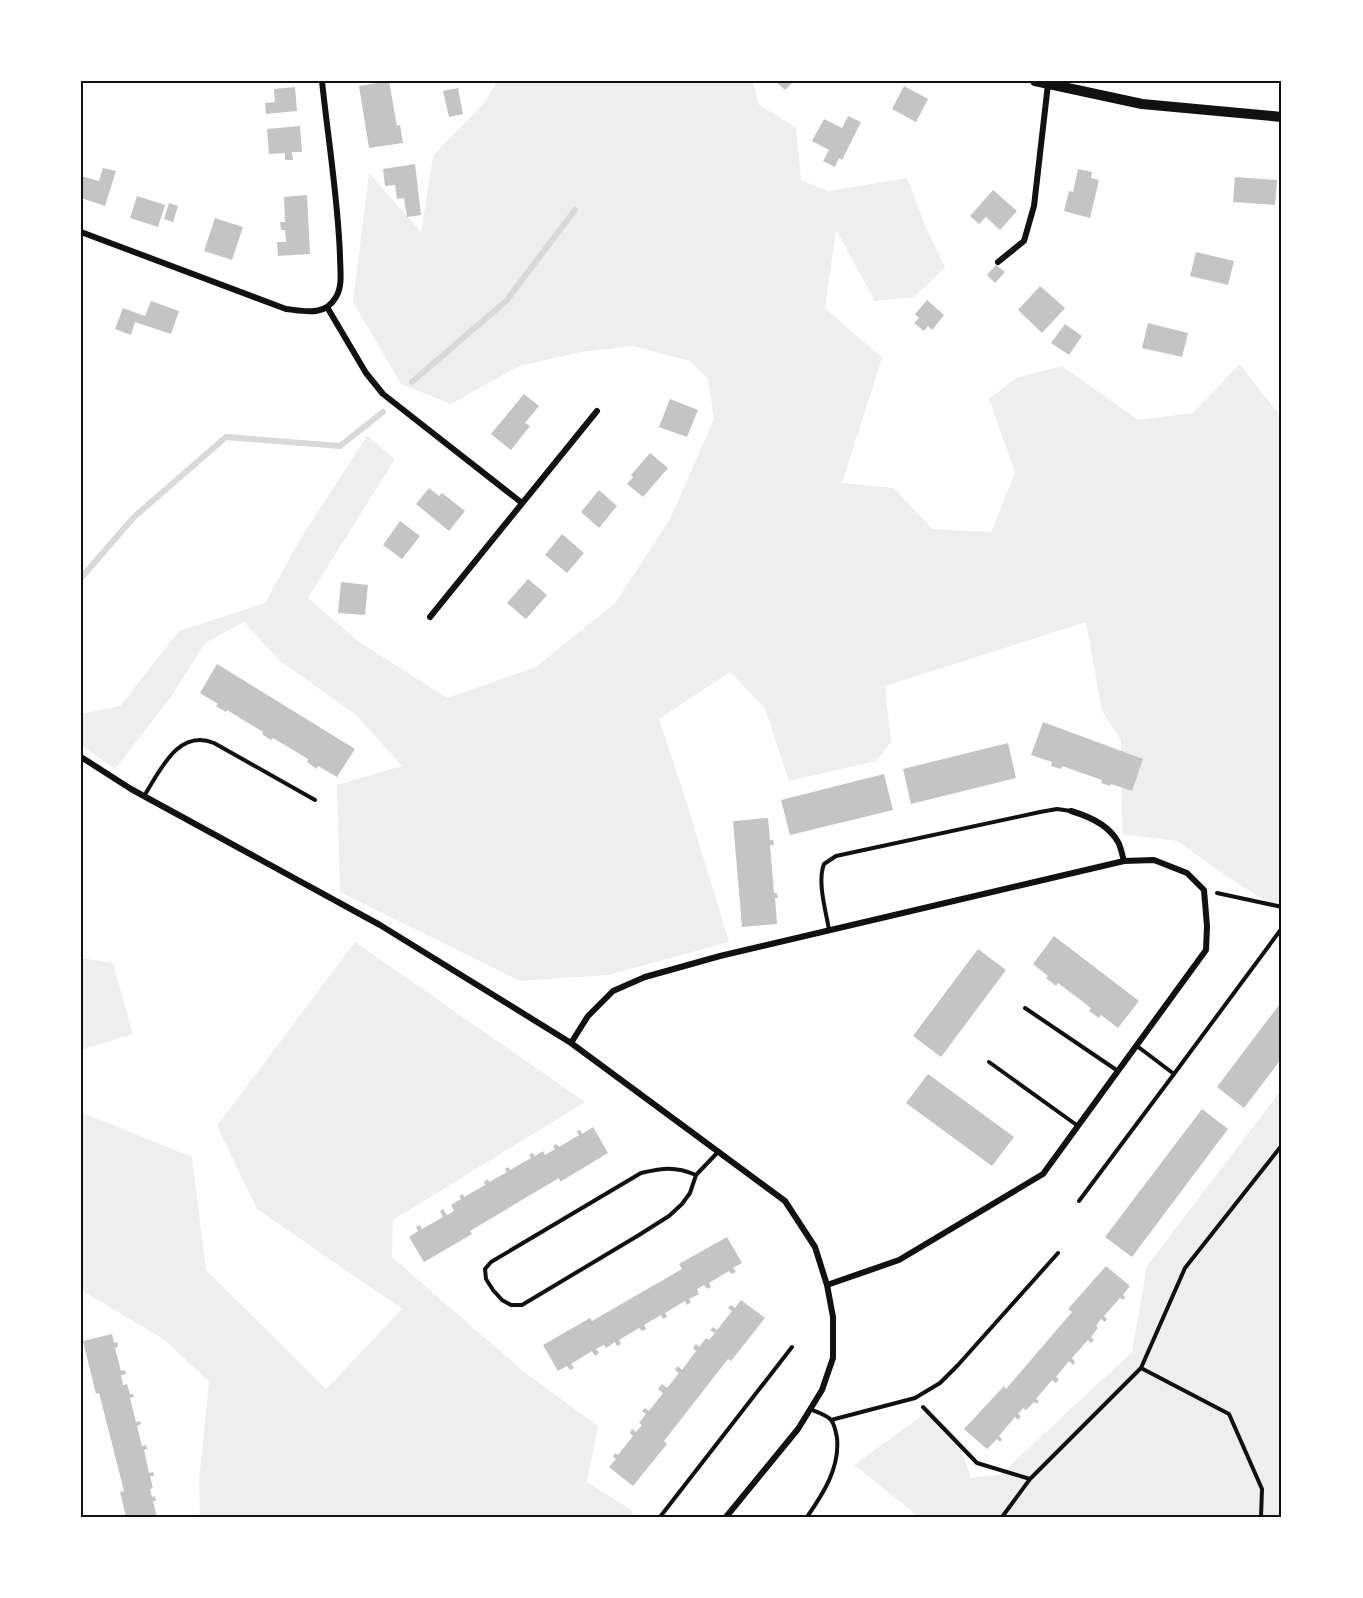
<svg xmlns="http://www.w3.org/2000/svg" width="1363" height="1598" font-family="Literata,serif">
<rect width="100%" height="100%" fill="#fff"/>
<path fill="#eee" d="M 497,81 L 753,81 L 759,105 L 796,127 L 801,180 L 828,191 L 907,178 L 925,225 L 945,267 L 914,297 L 875,301 L 836,230 L 825,308 L 882,358 L 842,483 L 894,488 L 932,529 L 991,532 L 1015,472 L 989,399 L 1016,378 L 1062,366 L 1138,420 L 1193,413 L 1240,364 L 1265,397 L 1282,417 L 1282,912 L 1219,871 L 1177,841 L 1122,834 L 1121,740 L 1102,711 L 1086,622 L 885,686 L 891,742 L 876,761 L 789,781 L 765,708 L 730,672 L 659,719 L 686,800 L 729,942 L 608,975 L 520,981 L 340,892 L 337,785 L 402,766 L 356,715 L 280,661 L 244,622 L 205,643 L 171,697 L 115,769 L 81,745 L 81,714 L 120,706 L 179,631 L 265,603 L 302,536 L 367,436 L 395,459 L 308,598 L 358,641 L 447,698 L 536,667 L 616,602 L 670,519 L 714,419 L 708,379 L 690,361 L 633,346 L 581,352 L 519,366 L 451,404 L 401,384 L 353,302 L 369,173 L 421,232 L 433,156 L 485,102 Z
M 355,942 L 585,1102 L 393,1220 L 392,1257 L 524,1372 L 598,1426 L 587,1482 L 633,1511 L 631,1517 L 200,1517 L 199,1481 L 209,1382 L 165,1340 L 81,1290 L 81,1109 L 83,1113 L 192,1157 L 206,1270 L 326,1389 L 402,1309 L 257,1209 L 217,1126 Z
M 81,958 L 113,963 L 133,1034 L 81,1050 Z
M 1282,1089 L 1282,1517 L 919,1517 L 854,1465 L 930,1410 L 957,1437 L 971,1478 L 1000,1475 L 1132,1352 L 1147,1266 Z"/>
<g fill="none" stroke-linecap="round" stroke-linejoin="round">
<path stroke="#d9d9d9" stroke-width="6" d="M 412,382 L 506,301 L 575,210
M 81,578 L 134,517 L 226,437 L 340,446 L 383,412"/>
</g>
<path fill="#c4c4c4" d="M 377,81 L 389,81 L 397,126 L 400,125 L 403,143 L 369,148 L 359,86 L 377,83 Z
M 775,81 L 794,81 L 785,90 Z
M 904,86 L 928,99 L 916,122 L 892,109 Z
M 295,87 L 297,111 L 266,114 L 265,103 L 275,102 L 274,89 Z
M 458,88 L 463,114 L 449,117 L 443,91 Z
M 848,116 L 861,122 L 842,160 L 839,158 L 835,167 L 823,161 L 829,150 L 812,141 L 824,119 L 842,128 Z
M 300,126 L 302,152 L 292,152 L 293,160 L 285,160 L 285,153 L 269,154 L 267,129 Z
M 415,164 L 421,215 L 407,217 L 404,198 L 397,199 L 395,185 L 385,186 L 383,169 Z
M 103,168 L 116,171 L 105,206 L 81,198 L 81,176 L 99,181 Z
M 1078,169 L 1092,172 L 1091,178 L 1099,180 L 1090,218 L 1064,211 L 1069,191 L 1073,192 Z
M 1235,177 L 1277,180 L 1275,205 L 1233,202 Z
M 993,190 L 1017,211 L 1000,230 L 986,217 L 979,224 L 970,216 Z
M 307,195 L 310,254 L 278,256 L 277,242 L 286,242 L 285,230 L 281,230 L 280,222 L 285,222 L 284,197 Z
M 137,196 L 165,205 L 158,227 L 130,218 Z
M 169,203 L 178,206 L 173,222 L 164,219 Z
M 215,218 L 243,227 L 232,260 L 204,251 Z
M 1196,252 L 1234,261 L 1228,285 L 1190,276 Z
M 996,265 L 1005,272 L 995,283 L 987,275 Z
M 1040,286 L 1065,308 L 1042,333 L 1018,310 Z
M 927,300 L 944,315 L 932,330 L 928,326 L 924,331 L 914,323 L 919,318 L 915,314 Z
M 151,301 L 179,311 L 171,334 L 135,322 L 131,335 L 115,329 L 123,308 L 145,316 Z
M 1148,323 L 1188,333 L 1182,357 L 1142,348 Z
M 1065,324 L 1082,336 L 1069,355 L 1051,343 Z
M 524,394 L 539,406 L 525,423 L 530,426 L 511,450 L 491,434 Z
M 670,399 L 698,410 L 687,437 L 659,427 Z
M 650,453 L 668,468 L 643,497 L 627,484 L 633,477 L 631,475 Z
M 429,488 L 439,496 L 442,493 L 465,511 L 449,531 L 416,504 Z
M 599,490 L 617,506 L 599,528 L 581,512 Z
M 400,521 L 420,536 L 402,559 L 383,545 Z
M 562,534 L 584,553 L 567,573 L 545,555 Z
M 528,579 L 547,595 L 526,619 L 507,603 Z
M 341,582 L 368,585 L 365,615 L 338,613 Z
M 217,664 L 355,749 L 337,777 L 318,766 L 317,769 L 307,762 L 308,759 L 273,738 L 271,740 L 262,734 L 263,732 L 227,710 L 226,712 L 216,706 L 218,704 L 200,693 Z
M 1043,722 L 1143,759 L 1132,791 L 1111,784 L 1110,786 L 1101,783 L 1102,780 L 1062,766 L 1061,769 L 1051,766 L 1052,762 L 1031,755 Z
M 1008,743 L 1016,778 L 911,804 L 903,769 Z
M 884,774 L 893,810 L 790,835 L 781,800 Z
M 768,818 L 770,840 L 773,840 L 774,845 L 770,845 L 774,893 L 777,893 L 778,898 L 775,898 L 777,924 L 742,927 L 733,821 Z
M 1054,936 L 1139,1001 L 1118,1028 L 1101,1015 L 1099,1018 L 1089,1011 L 1091,1008 L 1058,983 L 1056,986 L 1046,978 L 1048,976 L 1033,964 Z
M 978,949 L 1006,970 L 941,1057 L 913,1036 Z
M 1282,1001 L 1282,1058 L 1244,1108 L 1217,1087 Z
M 928,1074 L 1014,1137 L 992,1166 L 906,1103 Z
M 1202,1109 L 1228,1129 L 1132,1257 L 1105,1237 Z
M 593,1127 L 608,1153 L 560,1182 L 559,1178 L 470,1231 L 472,1234 L 424,1262 L 409,1237 L 418,1231 L 416,1227 L 420,1225 L 422,1229 L 443,1217 L 440,1211 L 443,1209 L 447,1215 L 454,1211 L 451,1205 L 461,1199 L 459,1196 L 463,1194 L 464,1197 L 485,1185 L 484,1182 L 488,1179 L 489,1182 L 507,1172 L 505,1169 L 508,1167 L 510,1170 L 531,1158 L 529,1155 L 533,1153 L 535,1156 L 543,1151 L 545,1155 L 555,1149 L 553,1146 L 557,1144 L 559,1147 L 579,1135 L 577,1131 L 580,1130 L 582,1134 Z
M 727,1237 L 742,1263 L 733,1268 L 736,1272 L 731,1274 L 729,1271 L 709,1283 L 711,1287 L 707,1289 L 704,1285 L 697,1289 L 699,1294 L 689,1299 L 691,1302 L 687,1305 L 685,1301 L 665,1313 L 667,1317 L 663,1319 L 661,1315 L 644,1325 L 646,1329 L 642,1331 L 639,1328 L 619,1340 L 621,1344 L 617,1346 L 615,1342 L 606,1348 L 604,1345 L 596,1349 L 599,1353 L 595,1356 L 592,1351 L 571,1364 L 574,1368 L 570,1370 L 567,1366 L 558,1371 L 543,1345 L 590,1318 L 592,1321 L 682,1269 L 679,1264 Z
M 1106,1266 L 1130,1286 L 1123,1295 L 1125,1297 L 1123,1300 L 1120,1298 L 1104,1316 L 1107,1319 L 1105,1322 L 1101,1319 L 1096,1326 L 1098,1328 L 1091,1337 L 1094,1340 L 1091,1343 L 1088,1340 L 1072,1358 L 1075,1362 L 1073,1365 L 1069,1361 L 1056,1377 L 1059,1379 L 1056,1383 L 1052,1380 L 1036,1399 L 1039,1401 L 1037,1404 L 1034,1402 L 1026,1410 L 1023,1408 L 1018,1414 L 1021,1416 L 1018,1420 L 1015,1417 L 999,1436 L 1002,1439 L 1000,1442 L 997,1439 L 987,1449 L 964,1429 L 1004,1386 L 1006,1389 L 1072,1312 L 1068,1309 Z
M 741,1300 L 765,1318 L 731,1361 L 728,1359 L 664,1441 L 667,1444 L 633,1486 L 609,1467 L 616,1459 L 613,1456 L 615,1453 L 618,1455 L 633,1436 L 630,1433 L 632,1429 L 636,1432 L 642,1425 L 639,1423 L 646,1414 L 642,1411 L 645,1408 L 649,1411 L 663,1393 L 658,1389 L 662,1384 L 667,1388 L 679,1373 L 675,1370 L 678,1366 L 682,1370 L 696,1351 L 693,1348 L 696,1344 L 699,1347 L 706,1338 L 709,1340 L 715,1333 L 710,1330 L 713,1327 L 717,1330 L 732,1311 L 728,1308 L 731,1305 L 735,1308 Z
M 112,1334 L 114,1343 L 117,1342 L 118,1347 L 115,1348 L 121,1371 L 125,1370 L 126,1374 L 121,1375 L 123,1385 L 127,1384 L 130,1394 L 133,1394 L 134,1397 L 130,1398 L 136,1422 L 140,1421 L 141,1424 L 137,1426 L 142,1446 L 146,1445 L 147,1449 L 144,1450 L 149,1473 L 153,1472 L 154,1476 L 150,1476 L 153,1488 L 150,1489 L 152,1497 L 155,1496 L 156,1501 L 153,1501 L 157,1517 L 126,1517 L 120,1492 L 124,1491 L 99,1393 L 96,1394 L 83,1341 Z"/>
<g fill="none" stroke-linecap="round" stroke-linejoin="round">
<path stroke="#111" stroke-width="4" d="M 1217,893 L 1282,907
M 1141,1368 L 1229,1414 L 1262,1489 L 1261,1517
M 923,1407 L 977,1463 L 1030,1479
M 1002,1517 L 1030,1479 L 1141,1368 L 1185,1268 L 1282,1145"/>
<path stroke="#111" stroke-width="4" d="M 144,796 C 160,771 178,728 214,743 L 315,800
M 829,930 C 826,911 817,882 824,864 L 836,856 L 1040,812 L 1057,809 L 1071,811
M 1025,1008 L 1118,1071
M 1137,1046 L 1174,1074 L 1282,928
M 989,1062 L 1078,1126
M 696,1175 C 675,1166 663,1168 641,1173 L 491,1262 L 485,1269 L 486,1279 L 493,1290 L 502,1300 L 511,1305 L 522,1305 L 639,1235 L 669,1216 L 682,1204 L 690,1193 L 696,1175 L 718,1152
M 1079,1201 L 1174,1074
M 831,1420 L 915,1398 L 940,1383 L 958,1365 L 1058,1253
M 660,1517 L 792,1347
M 807,1517 C 823,1494 840,1468 837,1438 C 836,1433 835,1425 831,1420 C 827,1415 816,1412 810,1409"/>
<path stroke="#111" stroke-width="6" d="M 81,232 L 286,309 C 304,311 325,317 336,297 C 343,286 340,269 340,256 C 338,198 328,139 322,81
M 998,262 L 1024,241 L 1034,206 L 1048,84
M 327,307 L 366,373 L 383,394 L 522,503
M 430,617 L 597,411
M 81,757 L 131,789 L 380,925 L 571,1043 L 785,1201 L 815,1247 L 827,1285 L 833,1317 L 833,1358 L 822,1390 L 798,1429 L 726,1517
M 571,1043 L 588,1016 L 613,991 L 645,977 L 720,956 L 1124,861
M 827,1285 L 899,1260 L 1043,1174 L 1206,950 L 1207,926 L 1204,890 L 1187,873 L 1154,860 L 1124,861 C 1122,855 1121,847 1118,842 C 1109,825 1088,816 1071,811"/>
<path stroke="#111" stroke-width="10" d="M 1035,81 L 1142,104 L 1282,117"/>
</g>
<rect width="1363" height="1598" fill="none" stroke="#ffffff" stroke-width="165"/>
<rect x="82" y="82" width="1198" height="1434" fill="none" stroke="#111" stroke-width="2"/>
</svg>
